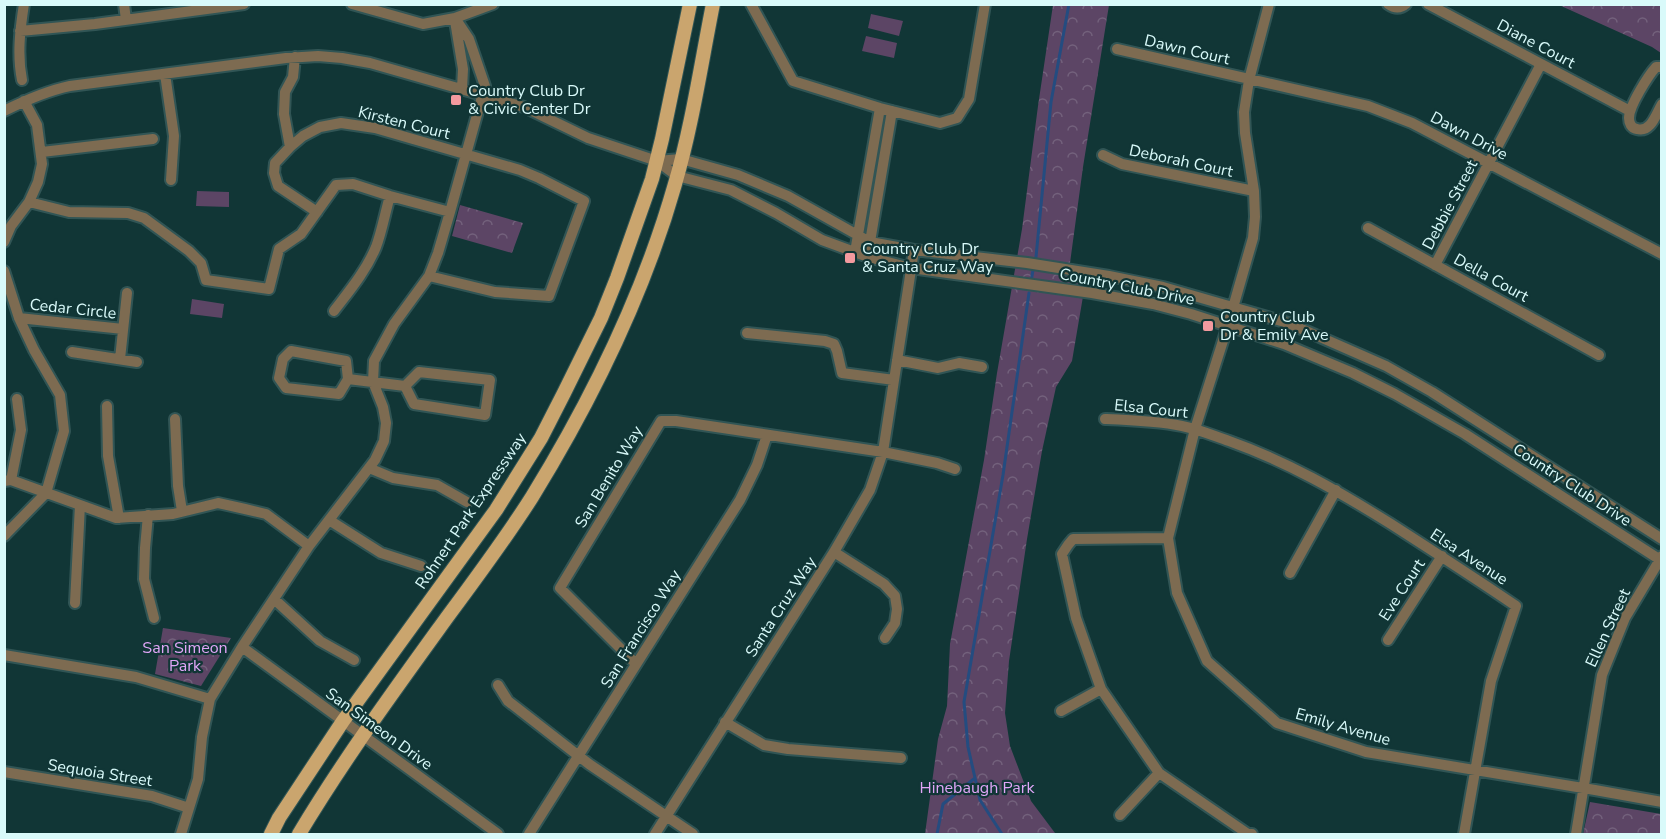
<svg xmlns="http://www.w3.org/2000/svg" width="1666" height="839" font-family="'Nunito Sans',sans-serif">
<defs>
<pattern id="park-crowns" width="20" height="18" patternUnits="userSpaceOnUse" patternTransform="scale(1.5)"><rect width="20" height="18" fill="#5c4565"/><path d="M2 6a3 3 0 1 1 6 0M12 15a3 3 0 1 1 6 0" fill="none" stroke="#73617c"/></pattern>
</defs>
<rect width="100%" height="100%" fill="#113636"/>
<path fill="url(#park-crowns)" d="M 1053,5 L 1109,5 L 1083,167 L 1070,263 L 1088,267 L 1072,361 L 1056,387 L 1042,451 L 1027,539 L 1009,661 L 1005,713 L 1010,746 L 1031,801 L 1055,833 L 1052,834 L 925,834 L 938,739 L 947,706 L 950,644 L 984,460 L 997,373 L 1022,229 L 1038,106 Z
M 1559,5 L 1661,5 L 1661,53 L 1652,47 Z
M 460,205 L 523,223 L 512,253 L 452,236 Z
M 163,628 L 231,638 L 201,686 L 155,674 Z
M 1590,802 L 1661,814 L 1661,834 L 1583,834 Z"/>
<path fill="#5c4565" d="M 871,14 L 903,21 L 899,36 L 868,28 Z
M 866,36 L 897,43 L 894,58 L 862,51 Z
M 197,191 L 229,192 L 229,207 L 196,206 Z
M 192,299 L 224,304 L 222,318 L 190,314 Z"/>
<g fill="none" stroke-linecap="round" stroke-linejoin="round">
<path stroke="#244c80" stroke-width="3" d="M 1036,257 L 1051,102 L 1069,4
M 1031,282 L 1033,270
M 937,834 L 943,804 L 975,778
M 1002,834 L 980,800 L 968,747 L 964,702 L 1003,475 L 1029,293"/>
<defs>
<path id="minor" d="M 124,4 L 126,20
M 352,4 L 423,24 L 455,18 L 493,4
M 751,4 L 793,81 L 880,108 L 940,123 L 957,118 L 969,99 L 985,4
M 1269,4 L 1249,80 L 1244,112 L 1245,133 L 1254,191 L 1255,217 L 1253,238 L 1228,325 L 1195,429 L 1168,538 L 1177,593 L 1207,661 L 1277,723 L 1366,752 L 1595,790 L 1662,802
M 1388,4 C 1395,9 1400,9 1406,4
M 1428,4 L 1630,111
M 455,21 L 463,69 L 462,89
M 20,31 L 95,24 L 244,4
M 1117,49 L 1368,106 L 1412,123 L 1662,254
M 1662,67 L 1656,67 C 1648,76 1629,106 1629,118 C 1629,123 1631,128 1637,129 C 1651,133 1656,114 1662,104
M 165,74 L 174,136 L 171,180
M 22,80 C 17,55 20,30 24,4
M 4,111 C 26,100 46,91 70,86 L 286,58 L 318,56 L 342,58 L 370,63 L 524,107 L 588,138 L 657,161 L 677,176 L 731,190 L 776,213 L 822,240 L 868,257 L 911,268 L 1092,293 L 1153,304 L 1191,314 L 1284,344 L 1353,373 L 1395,394 L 1465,434 L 1662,561
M 290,147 L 284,114 L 285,92 L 293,77 L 295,57
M 42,152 L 153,139
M 1103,155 L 1122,164 L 1254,191
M 657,161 L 681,159 L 738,175 L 788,196 L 870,242 L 914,250 L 1027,263 L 1109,276 L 1163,287 L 1288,323 L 1386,366 L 1432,392 L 1662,539
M 29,202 L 69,212 L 128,213 L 144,218 L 189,251 L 201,263 L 206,280 L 269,289 L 279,249 L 301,234 L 336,185 L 353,184 L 390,196 L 450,212
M 317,212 L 278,186 L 274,173 L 275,163 L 290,147 L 303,136 L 320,127 L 341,123 L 375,128 L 520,170 L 539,178 L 584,201 L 549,296 L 495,292 L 429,276
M 1368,228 L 1599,355
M 4,242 L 11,226 L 29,202 L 38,182 L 42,164 L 37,125 L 24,101
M 869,248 L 892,111
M 855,252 L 880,108
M 1435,265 L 1541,64
M 4,271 L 19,318 L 34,350 L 60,395 L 64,431 L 46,493 L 4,536
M 334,311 C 350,290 366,271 376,247 C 382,231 385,213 390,196
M 19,318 L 123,329
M 747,333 L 825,341 L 834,344 L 837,351 L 842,373 L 894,380
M 72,352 L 137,362
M 120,359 L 127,293
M 897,360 L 938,368 L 959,363 L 982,367
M 348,379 L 346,361 L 291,351 L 283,359 L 279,378 L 286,388 L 339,394 L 348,379 L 405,386 L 414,404 L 485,415 L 490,380 L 419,372 L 405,386
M 107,406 L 108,456 L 119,518
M 175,419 L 178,486 L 182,511
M 1105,419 C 1130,420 1157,421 1182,426 C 1198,429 1214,436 1229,441 C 1288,462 1338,491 1391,524 C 1433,551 1475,578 1516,606 L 1491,681 L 1464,834
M 369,468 L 393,478 L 437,485 L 467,502
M 11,480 L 21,430 L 17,399
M 4,481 L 11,480 L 116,518 L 173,514 L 218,503 L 245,509 L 266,514 L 309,546
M 148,515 L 145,548 L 144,579 L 154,618
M 329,520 L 381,553 L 421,566
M 1168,538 L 1073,539 L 1068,545 L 1062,554 L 1076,618 L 1101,689 L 1159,773 L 1248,834 L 1252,834
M 834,552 L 884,584 L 895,596 L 897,609 L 895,623 L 885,638
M 1290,573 L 1336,490
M 274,599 L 320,641 L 354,660
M 75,603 L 80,505
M 1388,640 L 1442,556
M 242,647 L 498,834
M 4,655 L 136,677 L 210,699
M 636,664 L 560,588 L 661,421 L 676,421 L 883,452 L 937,463 L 955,469
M 498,685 L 508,701 L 589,764 L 693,834
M 1061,711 L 1101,689
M 725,722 L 764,745 L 788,749 L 901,758
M 4,772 L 152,796 L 189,808
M 1120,815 L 1159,773
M 181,834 L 198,779 L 202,737 L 210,699 L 242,647 L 309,546 L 375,460 L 384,441 L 386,423 L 383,407 L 373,382 L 374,361 L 394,324 L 429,276 L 438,253 L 450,212 L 485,86 L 469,39 L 455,18
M 529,834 L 740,500 L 757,465 L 767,435
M 655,834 L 834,552 L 870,490 L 883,452 L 914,250
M 1576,834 L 1602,675 L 1625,618 L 1662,556"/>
<path id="major" d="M 271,834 L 279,818 L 343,721 L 496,510 L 541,438 L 564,393 L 601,318 L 617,278 L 652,179 L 662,139 L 690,4
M 299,834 C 344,759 396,688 448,616 C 477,577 506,538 532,497 C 591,401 644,293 675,184 C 692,126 701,64 713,4"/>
</defs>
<use href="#minor" stroke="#315555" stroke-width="14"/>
<use href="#major" stroke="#315555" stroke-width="16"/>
<use href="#minor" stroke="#7d6b51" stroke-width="10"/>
<use href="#major" stroke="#caa56e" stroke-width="14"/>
</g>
<g fill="#f49a9f" stroke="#113636" stroke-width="2">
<rect x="450" y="94" width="12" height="12" rx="3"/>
<rect x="844" y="252" width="12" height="12" rx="3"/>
<rect x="1202" y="320" width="12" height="12" rx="3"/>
</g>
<g text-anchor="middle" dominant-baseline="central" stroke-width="4.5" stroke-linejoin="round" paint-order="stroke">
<g font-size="16" fill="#d9fafa" stroke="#113636">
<text transform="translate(1536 44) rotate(28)">Diane Court</text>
<text transform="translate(1187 50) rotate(13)">Dawn Court</text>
<text transform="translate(404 123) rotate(14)">Kirsten Court</text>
<text transform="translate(1469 136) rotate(28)">Dawn Drive</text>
<text transform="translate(1181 161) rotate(12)">Deborah Court</text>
<text transform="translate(1450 205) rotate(-62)">Debbie Street</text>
<text transform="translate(1491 278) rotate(29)">Della Court</text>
<text transform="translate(1127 287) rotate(11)">Country Club Drive</text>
<text transform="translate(73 309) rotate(6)">Cedar Circle</text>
<text transform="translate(1151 409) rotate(6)">Elsa Court</text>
<text transform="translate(609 477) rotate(-59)">San Benito Way</text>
<text transform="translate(1572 485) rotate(33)">Country Club Drive</text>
<text transform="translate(471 511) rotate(-56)">Rohnert Park Expressway</text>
<text transform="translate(1469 557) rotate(33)">Elsa Avenue</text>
<text transform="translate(1402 590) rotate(-57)">Eve Court</text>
<text transform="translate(781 607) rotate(-57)">Santa Cruz Way</text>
<text transform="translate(1608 628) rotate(-65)">Ellen Street</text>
<text transform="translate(641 629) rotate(-58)">San Francisco Way</text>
<text transform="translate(1343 727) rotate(16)">Emily Avenue</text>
<text transform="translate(379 729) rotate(36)">San Simeon Drive</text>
<text transform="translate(100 773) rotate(9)">Sequoia Street</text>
</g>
<g font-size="16" fill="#d9fafa" stroke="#113636" text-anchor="start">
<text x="468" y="91">Country Club Dr<tspan x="468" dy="18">&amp; Civic Center Dr</tspan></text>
<text x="862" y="249">Country Club Dr<tspan x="862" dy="18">&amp; Santa Cruz Way</tspan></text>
<text x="1220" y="317">Country Club<tspan x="1220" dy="18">Dr &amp; Emily Ave</tspan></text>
</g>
<g font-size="16" fill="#e1a6f8" stroke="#113636">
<text x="185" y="648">San Simeon<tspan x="185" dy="18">Park</tspan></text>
<text x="977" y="788">Hinebaugh Park</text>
</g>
</g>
<rect width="1666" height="839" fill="none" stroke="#d9fafa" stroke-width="12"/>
</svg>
